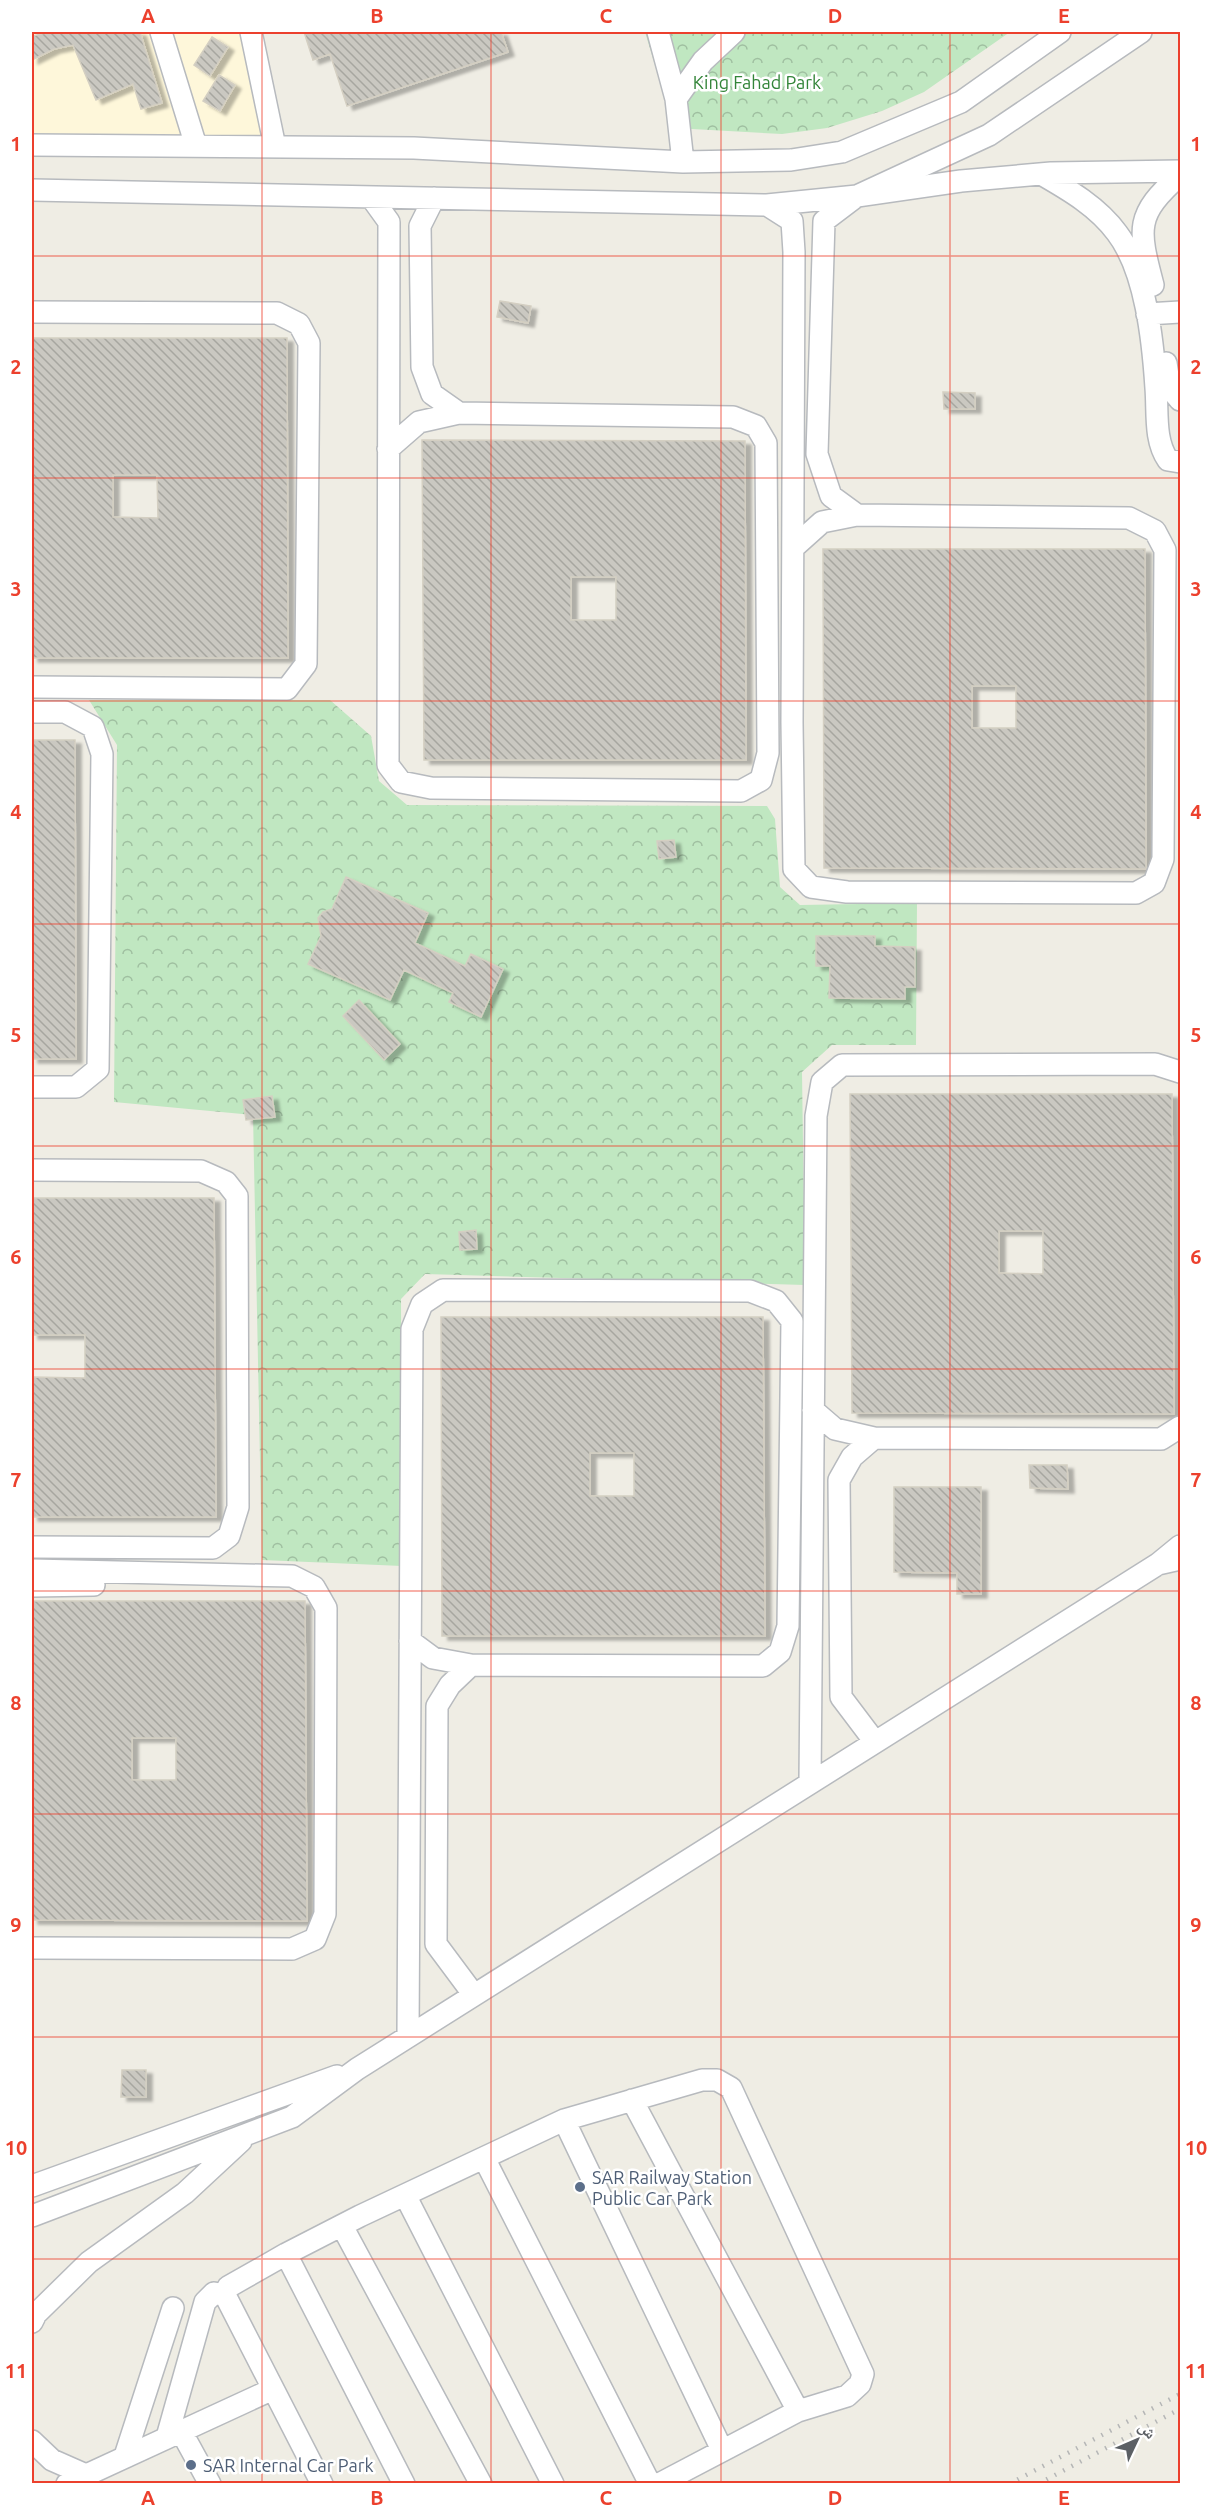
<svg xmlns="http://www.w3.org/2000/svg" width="1212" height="2515" font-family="Ubuntu,'Noto Naskh Arabic',sans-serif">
<defs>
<pattern id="forest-crowns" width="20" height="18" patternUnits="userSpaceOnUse" patternTransform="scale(1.5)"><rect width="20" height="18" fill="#c0e7c1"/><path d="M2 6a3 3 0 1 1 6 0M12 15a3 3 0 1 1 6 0" fill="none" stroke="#9fbfa0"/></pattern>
<pattern id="building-back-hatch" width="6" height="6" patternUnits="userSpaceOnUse" patternTransform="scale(1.5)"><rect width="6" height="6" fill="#cac8c1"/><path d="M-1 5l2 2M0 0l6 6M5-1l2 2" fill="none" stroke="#a7a6a0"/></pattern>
<filter id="shadow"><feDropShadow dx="6" dy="4" stdDeviation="1.5" flood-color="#0004"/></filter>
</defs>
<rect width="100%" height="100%" fill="#efede4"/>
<path fill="#fef7da" d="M 32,32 L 251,32 L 275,147 L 32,145 Z"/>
<path fill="url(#forest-crowns)" d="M 645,32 L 1010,32 L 924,92 L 882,111 L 827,128 L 782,134 L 674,128 Z
M 89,700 L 330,700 L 371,736 L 379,781 L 407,805 L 767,806 L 775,819 L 780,887 L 800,905 L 917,903 L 916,1045 L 832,1045 L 802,1072 L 805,1285 L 425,1274 L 401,1299 L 402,1566 L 262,1560 L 253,1115 L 114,1102 L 117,745 Z"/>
<path fill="url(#building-back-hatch)" stroke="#d4cfc2" stroke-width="1.5" fill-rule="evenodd" filter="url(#shadow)" d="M 50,32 L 140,32 L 162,103 L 141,109 L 133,84 L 96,100 L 73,45 L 54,49 L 32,60 L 32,36 Z
M 304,32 L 501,32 L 508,52 L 347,106 L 330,54 L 313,60 Z
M 212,37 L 228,47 L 210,76 L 194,65 Z
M 219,75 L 235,85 L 220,111 L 203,101 Z
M 500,301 L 531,306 L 528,323 L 497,317 Z
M 32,338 L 287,338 L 288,658 L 32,658 ZM 113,475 L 157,475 L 158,518 L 113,517 Z
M 943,392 L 975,393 L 975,409 L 944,409 Z
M 422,440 L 745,441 L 746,760 L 424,760 ZM 571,577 L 616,577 L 616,620 L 571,620 Z
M 823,549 L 1145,549 L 1146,869 L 824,868 ZM 972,686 L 1016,686 L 1016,728 L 972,728 Z
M 32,740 L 75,740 L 76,1059 L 32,1059 Z
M 674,840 L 676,857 L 659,859 L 657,841 Z
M 346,877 L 428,913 L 415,943 L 465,966 L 471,954 L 503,969 L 481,1017 L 449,1002 L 453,993 L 404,970 L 390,1000 L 308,964 L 321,936 L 318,918 L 323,912 L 332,909 Z
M 816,936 L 875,936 L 875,946 L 915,947 L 915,987 L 905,987 L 905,999 L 829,998 L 830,966 L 816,966 Z
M 359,1000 L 400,1044 L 384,1060 L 343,1016 Z
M 850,1094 L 1172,1094 L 1174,1414 L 852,1413 ZM 999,1231 L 1043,1231 L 1043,1274 L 999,1273 Z
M 272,1096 L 275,1117 L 246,1120 L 243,1100 Z
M 32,1198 L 214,1198 L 216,1517 L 32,1517 L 32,1377 L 85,1378 L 85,1335 L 32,1335 Z
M 476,1230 L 477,1249 L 460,1250 L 459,1232 Z
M 441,1317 L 763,1317 L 765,1636 L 442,1636 ZM 590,1453 L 634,1453 L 634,1496 L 590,1496 Z
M 1029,1465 L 1067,1465 L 1068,1489 L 1030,1488 Z
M 894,1487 L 981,1487 L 981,1594 L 957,1594 L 957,1573 L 894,1572 Z
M 32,1601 L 305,1601 L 307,1921 L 32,1920 ZM 132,1738 L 176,1738 L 176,1780 L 132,1780 Z
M 122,2070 L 146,2070 L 146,2097 L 121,2097 Z"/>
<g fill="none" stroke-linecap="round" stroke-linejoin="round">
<defs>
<path id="minor" d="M 161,32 L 196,146
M 251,32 L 275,147
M 658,32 L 676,99
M 32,145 L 414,148 L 683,162 L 791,160 L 842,152 L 961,102 L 1060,32
M 683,162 L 676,99 L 703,61 L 734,32
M 1041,174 C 1069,190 1098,207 1117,233 C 1146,271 1153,342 1156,388 C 1158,412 1154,440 1168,460 L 1180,462
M 32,190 L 767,205 L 857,196 L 989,135 L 1141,32
M 371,197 L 389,222 L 388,765 L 401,782 L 431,788 L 741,791 L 761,780 L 768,753 L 766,443 L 756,426 L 733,417 L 459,413 L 432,394 L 422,367 L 420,226 L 434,198
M 767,205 L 792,221 L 794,252 L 792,723 L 794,869 L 811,887 L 847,892 L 1136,893 L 1154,883 L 1163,859 L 1165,550 L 1155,531 L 1129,518 L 857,515 L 831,496 L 817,454 L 824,221 L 857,196 L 961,181 L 1051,173 L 1180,171
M 1153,285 C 1138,228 1135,215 1180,175
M 32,312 L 277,313 L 299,324 L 309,343 L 306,664 L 287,689 L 32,687
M 1147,314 L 1180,312
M 1166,363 L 1170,388 L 1180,400
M 388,449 L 419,422 L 459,413
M 793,548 L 822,522 L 857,515
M 32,712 L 65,712 L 93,727 L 102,754 L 98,1069 L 76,1087 L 32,1087
M 32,1170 L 201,1171 L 226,1182 L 237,1196 L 238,1507 L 229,1536 L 213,1548 L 32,1547
M 813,1410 L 835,1429 L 874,1438
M 1180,1546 L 1158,1564 L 1180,1559
M 32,1570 L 292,1576 L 314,1587 L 326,1608 L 325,1914 L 315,1939 L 292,1949 L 32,1948
M 32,1586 L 94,1585
M 410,1641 L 433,1658 L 471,1665
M 875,1742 L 841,1697 L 839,1480 L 852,1457 L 874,1438 L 1161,1439 L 1180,1427
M 810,1783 L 816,1116 L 822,1082 L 842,1065 L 1155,1064 L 1180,1072
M 408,2037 L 412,1329 L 422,1304 L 443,1290 L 750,1291 L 776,1301 L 792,1321 L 788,1626 L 780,1652 L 763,1666 L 471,1665 L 450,1685 L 437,1706 L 436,1944 L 474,1995
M 632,2100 L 798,2411
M 564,2120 L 722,2450
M 484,2158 L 650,2484
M 32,2186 L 337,2076
M 405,2195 L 553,2484
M 32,2216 L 292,2117 L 357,2069 L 1158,1564
M 342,2226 L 481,2484
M 286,2254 L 404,2484
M 32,2322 L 36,2314 L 89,2262 L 185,2193 L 241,2141
M 181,2431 L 210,2484
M 167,2437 L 205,2302 L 214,2293 L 225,2295
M 32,2441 L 52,2460 L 86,2475
M 125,2456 L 173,2308
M 67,2484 L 273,2389
M 322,2484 L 225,2295 L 228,2287 L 286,2254 L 360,2216 L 564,2120 L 702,2080 L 717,2080 L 731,2088 L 863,2374 L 860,2384 L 847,2396 L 798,2411 L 659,2484"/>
</defs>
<use href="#minor" stroke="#b7babe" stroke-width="24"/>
<use href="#minor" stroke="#fff" stroke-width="21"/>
<path stroke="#b5b6b6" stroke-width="4.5" stroke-dasharray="1.5 8" stroke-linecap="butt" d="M 1009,2484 L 1180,2394
M 1038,2484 L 1180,2409"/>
</g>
<path fill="none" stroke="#ec402d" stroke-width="1.5" stroke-opacity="0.55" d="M 262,32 L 262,2484M 491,32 L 491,2484M 721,32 L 721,2484M 950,32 L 950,2484M 32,256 L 1180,256M 32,478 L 1180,478M 32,701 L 1180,701M 32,924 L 1180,924M 32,1146 L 1180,1146M 32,1369 L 1180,1369M 32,1591 L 1180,1591M 32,1814 L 1180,1814M 32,2037 L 1180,2037M 32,2259 L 1180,2259"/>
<g fill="#5c6f8a" stroke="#fff" stroke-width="2">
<circle cx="580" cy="2187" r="6"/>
<circle cx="191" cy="2465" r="6"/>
</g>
<g text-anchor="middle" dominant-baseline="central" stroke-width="5" stroke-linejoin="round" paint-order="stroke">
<g font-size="18" fill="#338539" stroke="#fff">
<text x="757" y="82">King Fahad Park</text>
</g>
<g font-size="18" fill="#4e5e75" stroke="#fff" text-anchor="start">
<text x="592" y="2177">SAR Railway Station<tspan x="592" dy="21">Public Car Park</tspan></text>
<text x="203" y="2465">SAR Internal Car Park</text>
</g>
</g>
<rect width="1212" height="2515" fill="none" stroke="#ffffff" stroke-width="66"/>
<g transform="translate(1137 2440) rotate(46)" stroke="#ffffff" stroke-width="4.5" paint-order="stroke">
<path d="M0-4.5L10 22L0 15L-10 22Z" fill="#5c6065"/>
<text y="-9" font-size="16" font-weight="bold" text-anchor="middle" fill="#5c6065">ش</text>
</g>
<rect x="33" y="33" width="1146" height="2449" fill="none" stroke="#ec402d" stroke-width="2"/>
<g font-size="20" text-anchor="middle" font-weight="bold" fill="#ec402d">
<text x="148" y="23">A</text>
<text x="377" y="23">B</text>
<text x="606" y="23">C</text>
<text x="835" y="23">D</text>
<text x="1064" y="23">E</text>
<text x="16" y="151">1</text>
<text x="1196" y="151">1</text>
<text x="16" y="374">2</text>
<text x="1196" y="374">2</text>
<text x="16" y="596">3</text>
<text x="1196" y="596">3</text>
<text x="16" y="819">4</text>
<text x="1196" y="819">4</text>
<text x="16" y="1042">5</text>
<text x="1196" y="1042">5</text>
<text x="16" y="1264">6</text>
<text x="1196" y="1264">6</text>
<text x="16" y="1487">7</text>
<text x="1196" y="1487">7</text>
<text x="16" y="1710">8</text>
<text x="1196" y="1710">8</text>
<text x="16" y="1932">9</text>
<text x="1196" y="1932">9</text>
<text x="16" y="2155">10</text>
<text x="1196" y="2155">10</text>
<text x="16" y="2378">11</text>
<text x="1196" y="2378">11</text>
<text x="148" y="2505">A</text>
<text x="377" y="2505">B</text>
<text x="606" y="2505">C</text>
<text x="835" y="2505">D</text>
<text x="1064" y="2505">E</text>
</g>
</svg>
